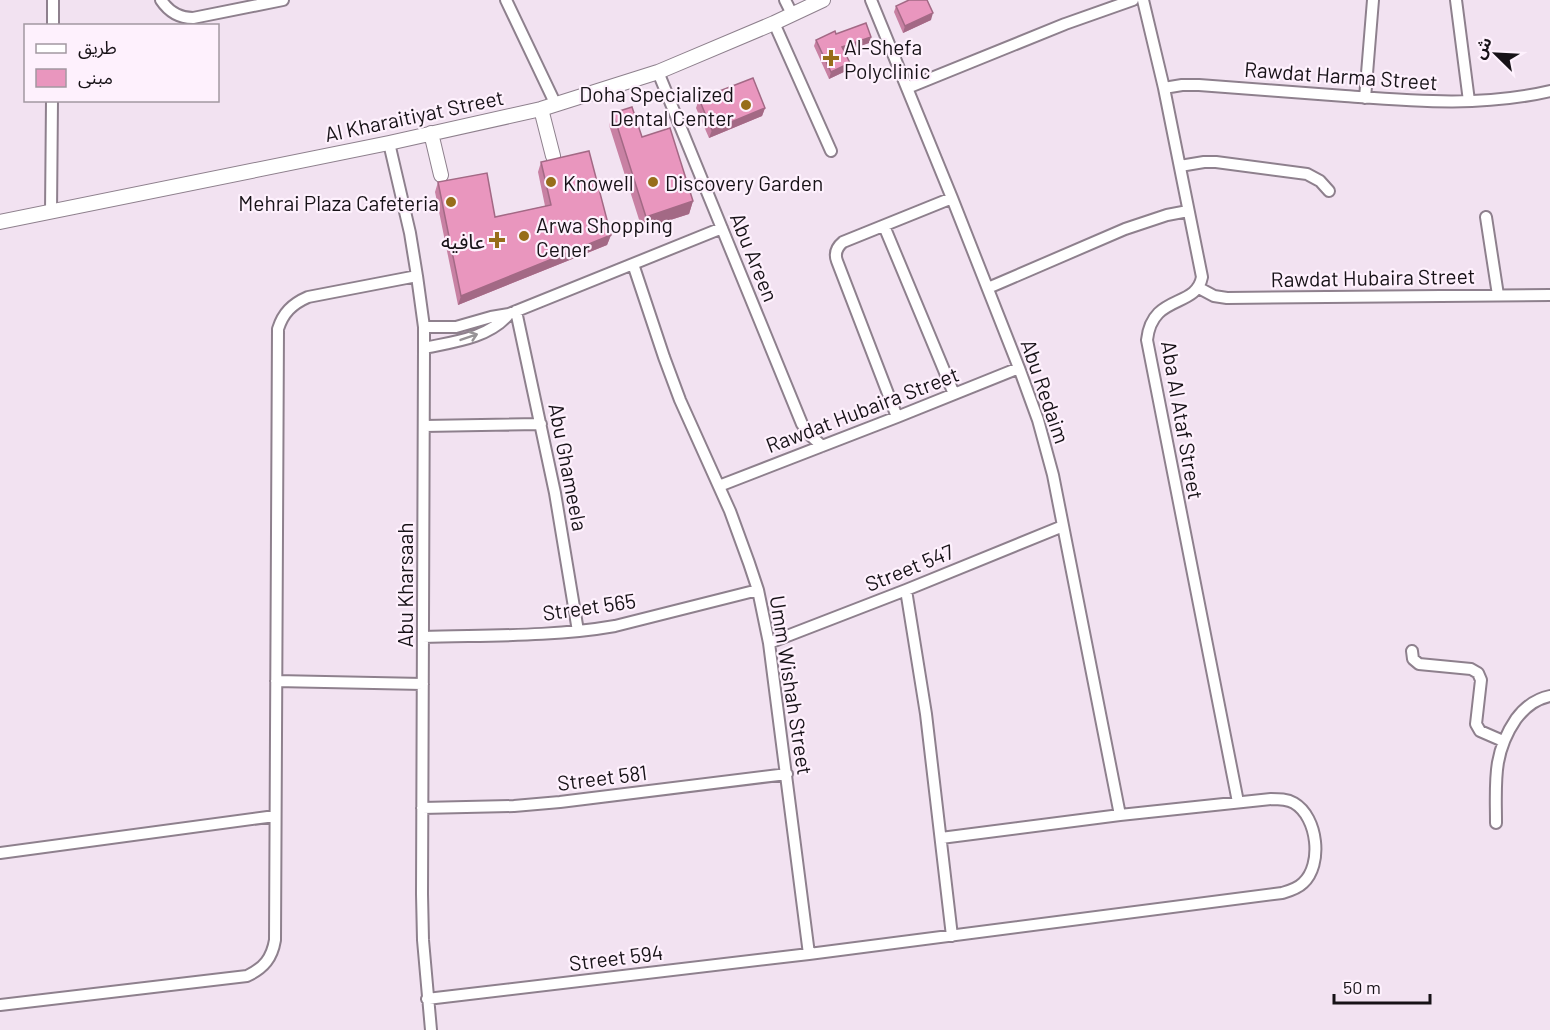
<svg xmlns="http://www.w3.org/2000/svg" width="1550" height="1030" font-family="Barlow,'Noto Sans Arabic',sans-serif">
<rect width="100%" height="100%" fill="#f2e2f1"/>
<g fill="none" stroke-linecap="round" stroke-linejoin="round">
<defs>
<path id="minor" d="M 161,0 C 169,12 179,18 193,18 L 283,0
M 506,0 L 556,105
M 785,0 L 792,14
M 871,0 L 952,198 L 1019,368 L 1038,420 L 1053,475 L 1120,815
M 1143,0 L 1164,88 L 1202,277 C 1196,309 1152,293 1147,340 L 1238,802
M 1456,0 L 1469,101
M 774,23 L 831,151
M 53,26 L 53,0
M 658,72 L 802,424 L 811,436 L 822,446
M 907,88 L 1065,24 L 1133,0
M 1164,88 L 1182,85 L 1199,85 C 1248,89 1296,92 1345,96 C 1414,101 1482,107 1550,91
M 1365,98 L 1373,0
M 389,143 L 410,233 L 417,276 L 424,327 L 424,348 L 422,894 L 423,940 L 431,1030
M 1180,166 L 1204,162 L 1216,162 L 1307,174 L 1320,181 L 1329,191
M 51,212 L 52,100
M 1486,217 L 1498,295
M 884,226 L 954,394
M 633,264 L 664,357 L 680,400 L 730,511 L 749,563 L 758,590 L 769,643 L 809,954
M 988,288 L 1125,229 L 1167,215 L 1188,211
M 1199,288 L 1214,296 L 1227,298 L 1550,295
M 516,311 L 555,493 L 578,631
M 424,327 L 456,327 L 491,317 L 509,314 L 722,228
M 424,348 C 453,342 489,338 509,314
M 897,417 L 837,261 C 834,253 837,247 843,242 L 952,198
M 424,426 L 541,424
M 719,486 L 897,417 L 1019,368
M 906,590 L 926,714 L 952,936
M 423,637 C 487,635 552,637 615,626 L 758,590
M 769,643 L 906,590 L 1063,526
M 1412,651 L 1413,659 L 1419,664 L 1471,669 L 1478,673 L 1481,680 L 1476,724 L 1480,731 L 1503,741
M 276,681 L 423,684
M 422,808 L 514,806 L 560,802 L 787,774
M 1496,823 C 1496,783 1492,754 1516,719 C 1525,707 1535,699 1550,696
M 0,853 L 275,816
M 427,999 L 809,954 L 1282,893 C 1289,891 1297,889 1303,883 C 1323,865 1318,817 1294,803 C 1287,799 1279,799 1271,799 L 1120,815 L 941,838
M 0,1005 L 247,976 C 264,968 272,958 275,940 L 278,329 C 283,313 292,304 308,297 L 417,276"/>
<path id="tertiary" d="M 541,109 L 553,156
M 431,133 L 441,175
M 0,222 L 389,143 L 541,109 L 658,72 L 774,23 L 823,0"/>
</defs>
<use href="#minor" stroke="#8e808d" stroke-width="14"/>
<use href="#tertiary" stroke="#8e808d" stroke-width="16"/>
<use href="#minor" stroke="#fff" stroke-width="10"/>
<use href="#tertiary" stroke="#fff" stroke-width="14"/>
</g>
<path fill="#c881a3" d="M 896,6 L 931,20 L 903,33 L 894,12 Z
M 836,34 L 869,43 L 844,51 L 848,70 L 829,79 L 814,46 L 816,40 Z
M 699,99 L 765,108 L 762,116 L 709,138 L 696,108 Z
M 613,113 L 642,137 L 693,201 L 689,214 L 642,229 L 609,125 Z
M 541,162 L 611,235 L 607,245 L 458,305 L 435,192 L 438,182 L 495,217 L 545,206 L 538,172 Z"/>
<path fill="#a36985" d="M 933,13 L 931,20 L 903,33 L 905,26 Z
M 871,37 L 869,43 L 840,53 L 842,47 Z
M 850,63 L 848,70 L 829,79 L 831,72 Z
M 765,108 L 762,116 L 709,138 L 712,130 Z
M 693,201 L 689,214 L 642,229 L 646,217 Z
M 611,235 L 607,245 L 458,305 L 461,296 Z"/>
<path fill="#e996be" stroke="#a36985" stroke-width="1.5" d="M 909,0 L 927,0 L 933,13 L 905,26 L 896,6 Z
M 866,23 L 871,37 L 842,47 L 850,63 L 831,72 L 816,40 L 835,31 L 836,34 Z
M 753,78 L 765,108 L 712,130 L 699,99 Z
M 632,107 L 642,137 L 670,128 L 693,201 L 646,217 L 613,113 Z
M 589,151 L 611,235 L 461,296 L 438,182 L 487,173 L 495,217 L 551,205 L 541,162 Z"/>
<defs><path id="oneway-shaft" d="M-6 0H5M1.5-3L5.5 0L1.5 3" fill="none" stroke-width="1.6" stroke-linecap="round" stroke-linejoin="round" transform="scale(1.5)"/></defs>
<use stroke="#979497" href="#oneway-shaft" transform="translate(469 337) rotate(-19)"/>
<g fill="#976d1a" stroke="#fef1fd" stroke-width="2">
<path d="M828 49h6v6h6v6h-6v6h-6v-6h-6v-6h6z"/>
<circle cx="746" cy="105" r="6"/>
<circle cx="551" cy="182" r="6"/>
<circle cx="653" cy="182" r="6"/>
<circle cx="451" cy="202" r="6"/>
<circle cx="524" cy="236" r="6"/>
<path d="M494 231h6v6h6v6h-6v6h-6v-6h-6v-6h6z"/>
</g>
<g text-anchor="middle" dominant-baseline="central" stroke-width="4.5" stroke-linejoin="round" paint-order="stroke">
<g font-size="21" fill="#171217" stroke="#fef1fd" text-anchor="start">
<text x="844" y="46">Al-Shefa<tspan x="844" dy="24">Polyclinic</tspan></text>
<text x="734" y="93" text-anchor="end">Doha Specialized<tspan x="734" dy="24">Dental Center</tspan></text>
<text x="563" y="182">Knowell</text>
<text x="665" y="182">Discovery Garden</text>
<text x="439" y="202" text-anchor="end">Mehrai Plaza Cafeteria</text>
<text x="536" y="224">Arwa Shopping<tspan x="536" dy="24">Cener</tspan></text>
<text x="485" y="240" text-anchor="end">عافيه</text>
</g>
<g font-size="21" fill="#171217" stroke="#fef1fd">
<text transform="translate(1341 75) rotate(4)">Rawdat Harma Street</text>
<text transform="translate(414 115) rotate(-12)">Al Kharaitiyat Street</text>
<text transform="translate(755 257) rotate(68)">Abu Areen</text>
<text transform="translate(1373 277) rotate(-1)">Rawdat Hubaira Street</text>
<text transform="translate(1046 391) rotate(71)">Abu Redaim</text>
<text transform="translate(862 409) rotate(-21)">Rawdat Hubaira Street</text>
<text transform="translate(1183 420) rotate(80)">Aba Al Ataf Street</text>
<text transform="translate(569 467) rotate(79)">Abu Ghameela</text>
<text transform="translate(909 567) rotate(-22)">Street 547</text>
<text transform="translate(404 585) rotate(-90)">Abu Kharsaah</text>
<text transform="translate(589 606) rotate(-8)">Street 565</text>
<text transform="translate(792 685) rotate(81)">Umm Wishah Street</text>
<text transform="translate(602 777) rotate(-7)">Street 581</text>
<text transform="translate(616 957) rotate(-7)">Street 594</text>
</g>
</g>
<rect x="24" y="24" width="195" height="78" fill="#fef1fd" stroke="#a298a1" stroke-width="1.5"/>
<rect x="36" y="44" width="30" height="9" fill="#ffffff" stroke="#a298a1" stroke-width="1.5"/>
<text x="78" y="54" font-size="18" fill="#171217">طريق</text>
<rect x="36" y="69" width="30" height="18" fill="#e996be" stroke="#a298a1" stroke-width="1.5"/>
<text x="78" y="84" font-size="18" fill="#171217">مبنى</text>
<g transform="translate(1496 54) rotate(294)" stroke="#fef1fd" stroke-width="4.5" paint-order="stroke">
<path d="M0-4.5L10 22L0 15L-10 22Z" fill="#171217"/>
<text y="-9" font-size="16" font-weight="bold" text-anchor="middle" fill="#171217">ش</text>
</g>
<path d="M1334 994v9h96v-9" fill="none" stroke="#171217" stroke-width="3"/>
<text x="1343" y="994" font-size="18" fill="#171217" stroke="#fef1fd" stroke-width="4.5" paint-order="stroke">50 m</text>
</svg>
